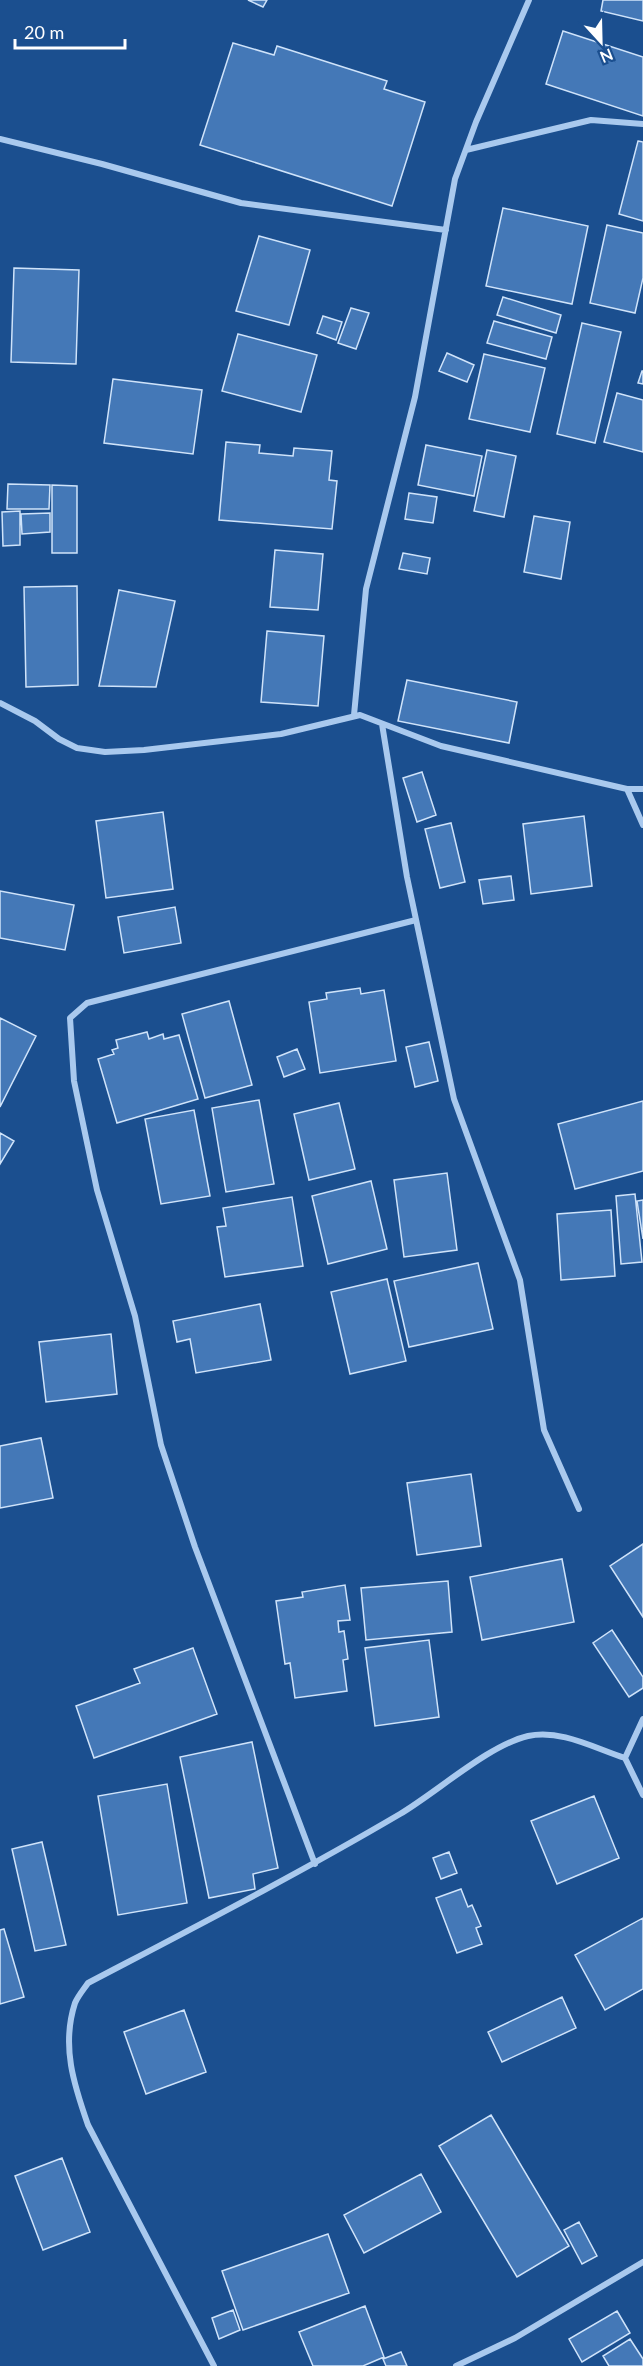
<svg xmlns="http://www.w3.org/2000/svg" width="643" height="2366" font-family="Lato,sans-serif">
<rect width="100%" height="100%" fill="#1b4f8f"/>
<path fill="#4478b7" stroke="#cfe3fa" stroke-width="1.5" d="M 248,0 L 267,0 L 263,7 Z
M 603,0 L 643,0 L 643,21 L 601,11 Z
M 563,31 L 643,57 L 643,116 L 546,84 Z
M 233,43 L 274,55 L 277,46 L 387,81 L 384,89 L 425,102 L 392,206 L 200,145 Z
M 638,141 L 643,142 L 643,221 L 619,214 Z
M 503,208 L 588,226 L 572,304 L 486,286 Z
M 607,225 L 643,233 L 643,278 L 635,313 L 590,303 Z
M 259,236 L 310,250 L 289,325 L 236,311 Z
M 14,268 L 79,270 L 76,364 L 11,362 Z
M 503,297 L 561,315 L 556,333 L 497,315 Z
M 351,308 L 369,313 L 356,349 L 338,343 Z
M 323,316 L 342,322 L 336,340 L 317,333 Z
M 494,321 L 552,337 L 546,359 L 487,343 Z
M 582,323 L 621,332 L 595,443 L 557,434 Z
M 238,334 L 317,355 L 301,412 L 222,391 Z
M 447,353 L 474,365 L 467,382 L 439,371 Z
M 484,354 L 545,368 L 530,432 L 469,419 Z
M 642,371 L 643,371 L 643,384 L 638,383 Z
M 113,379 L 202,390 L 193,454 L 104,443 Z
M 617,393 L 643,400 L 643,452 L 604,442 Z
M 226,442 L 260,445 L 259,453 L 293,456 L 294,448 L 332,451 L 329,480 L 337,481 L 332,529 L 219,520 Z
M 426,445 L 482,456 L 474,496 L 418,485 Z
M 487,450 L 516,456 L 504,517 L 474,511 Z
M 8,484 L 50,485 L 49,509 L 7,509 Z
M 52,485 L 77,486 L 77,553 L 52,553 Z
M 409,493 L 437,497 L 433,523 L 405,519 Z
M 20,511 L 20,545 L 3,546 L 2,512 Z
M 50,513 L 50,532 L 22,534 L 21,514 Z
M 534,516 L 570,522 L 561,579 L 524,572 Z
M 275,550 L 323,554 L 318,610 L 270,607 Z
M 403,553 L 430,558 L 427,574 L 399,569 Z
M 77,586 L 78,685 L 26,687 L 24,587 Z
M 119,590 L 175,601 L 156,687 L 99,686 Z
M 267,631 L 324,636 L 318,706 L 261,702 Z
M 407,680 L 517,702 L 509,743 L 398,721 Z
M 422,772 L 436,815 L 417,822 L 403,778 Z
M 163,812 L 173,889 L 106,898 L 96,821 Z
M 584,816 L 592,886 L 531,894 L 523,824 Z
M 451,823 L 465,882 L 440,888 L 425,829 Z
M 511,876 L 514,900 L 483,904 L 479,880 Z
M 0,891 L 74,905 L 65,950 L 0,938 Z
M 175,907 L 181,943 L 124,953 L 118,917 Z
M 360,988 L 361,994 L 384,990 L 396,1061 L 320,1073 L 309,1002 L 327,999 L 326,993 Z
M 229,1001 L 252,1085 L 205,1098 L 182,1014 Z
M 0,1018 L 36,1036 L 0,1107 Z
M 147,1032 L 149,1039 L 163,1034 L 164,1039 L 179,1035 L 198,1099 L 117,1123 L 98,1059 L 114,1054 L 112,1050 L 118,1048 L 116,1040 Z
M 429,1042 L 438,1081 L 415,1087 L 406,1047 Z
M 297,1049 L 305,1069 L 284,1077 L 277,1057 Z
M 259,1100 L 274,1184 L 226,1192 L 212,1108 Z
M 643,1101 L 643,1171 L 575,1189 L 558,1124 Z
M 339,1103 L 355,1169 L 309,1180 L 294,1114 Z
M 194,1110 L 210,1196 L 161,1204 L 145,1119 Z
M 0,1133 L 14,1141 L 0,1164 Z
M 447,1173 L 457,1250 L 404,1257 L 394,1180 Z
M 371,1181 L 387,1249 L 328,1264 L 312,1196 Z
M 635,1194 L 642,1262 L 621,1264 L 616,1196 Z
M 292,1197 L 303,1266 L 225,1277 L 217,1227 L 226,1226 L 223,1208 Z
M 643,1200 L 643,1239 L 637,1201 Z
M 611,1210 L 615,1276 L 561,1280 L 557,1214 Z
M 478,1263 L 493,1329 L 409,1347 L 394,1281 Z
M 387,1279 L 406,1361 L 350,1374 L 331,1292 Z
M 260,1304 L 271,1360 L 196,1373 L 190,1339 L 177,1342 L 173,1321 Z
M 111,1334 L 117,1394 L 46,1402 L 39,1342 Z
M 41,1438 L 53,1498 L 0,1508 L 0,1446 Z
M 471,1474 L 481,1546 L 417,1555 L 407,1483 Z
M 643,1544 L 643,1617 L 610,1566 Z
M 562,1559 L 574,1622 L 482,1640 L 470,1577 Z
M 448,1581 L 452,1632 L 366,1640 L 361,1588 Z
M 345,1585 L 350,1620 L 338,1621 L 339,1632 L 344,1631 L 348,1659 L 343,1660 L 347,1691 L 295,1698 L 290,1663 L 285,1664 L 276,1601 L 303,1597 L 302,1592 Z
M 612,1630 L 643,1677 L 643,1688 L 629,1697 L 593,1643 Z
M 429,1640 L 439,1717 L 375,1726 L 365,1648 Z
M 193,1648 L 217,1714 L 94,1758 L 76,1706 L 140,1683 L 134,1669 Z
M 252,1742 L 278,1868 L 253,1874 L 255,1889 L 209,1898 L 180,1757 Z
M 167,1784 L 187,1903 L 118,1915 L 98,1796 Z
M 594,1796 L 619,1858 L 557,1884 L 531,1821 Z
M 42,1842 L 66,1945 L 35,1951 L 12,1849 Z
M 449,1852 L 457,1873 L 441,1879 L 433,1858 Z
M 461,1889 L 468,1907 L 472,1905 L 481,1926 L 476,1928 L 482,1944 L 457,1953 L 436,1898 Z
M 643,1918 L 643,1989 L 605,2010 L 575,1955 Z
M 4,1929 L 24,1997 L 0,2004 L 0,1930 Z
M 562,1997 L 576,2028 L 502,2062 L 488,2032 Z
M 184,2010 L 206,2072 L 146,2094 L 124,2032 Z
M 491,2115 L 569,2246 L 517,2277 L 439,2146 Z
M 62,2158 L 90,2232 L 43,2250 L 15,2176 Z
M 421,2174 L 441,2212 L 364,2253 L 344,2215 Z
M 579,2222 L 597,2256 L 582,2264 L 564,2230 Z
M 328,2234 L 349,2293 L 243,2330 L 222,2271 Z
M 365,2306 L 384,2357 L 363,2366 L 313,2366 L 299,2332 Z
M 233,2310 L 240,2330 L 219,2339 L 212,2318 Z
M 617,2311 L 630,2333 L 582,2362 L 569,2339 Z
M 630,2339 L 643,2359 L 643,2366 L 609,2366 L 603,2356 Z
M 401,2352 L 407,2366 L 386,2366 L 383,2359 Z"/>
<g fill="none" stroke-linecap="round" stroke-linejoin="round">
<path stroke="#a9c9ee" stroke-width="6" d="M 0,139 L 102,164 L 241,203 L 446,230
M 466,150 L 591,120 L 643,124
M 0,703 L 35,721 L 59,739 L 77,748 L 105,752 L 144,750 L 281,734 L 360,715 L 441,746 L 627,789 L 643,789
M 354,715 L 366,589 L 415,397 L 455,179 L 476,122 L 529,0
M 382,724 L 407,877 L 454,1099 L 520,1280 L 544,1430 L 579,1509
M 627,789 L 643,825
M 625,1758 L 643,1719
M 315,1864 L 195,1547 L 161,1445 L 135,1316 L 97,1190 L 74,1081 L 70,1018 L 87,1003 L 416,920
M 214,2366 L 88,2125 C 74,2085 61,2046 75,2003 C 78,1996 84,1989 88,1983 C 193,1928 298,1874 400,1814 C 437,1792 489,1745 528,1736 C 561,1729 594,1748 625,1758 L 643,1795
M 456,2366 L 515,2338 L 643,2262"/>
</g>
<g transform="translate(601 42) rotate(158)" stroke="#1b4f8f" stroke-width="4.5" paint-order="stroke">
<path d="M0-4.5L10 22L0 15L-10 22Z" fill="#ffffff"/>
<text y="-9" font-size="16" font-weight="bold" text-anchor="middle" fill="#ffffff">N</text>
</g>
<path d="M15 39v9h110v-9" fill="none" stroke="#ffffff" stroke-width="3"/>
<text x="24" y="39" font-size="18" fill="#ffffff" stroke="#1b4f8f" stroke-width="4.5" paint-order="stroke">20 m</text>
</svg>
